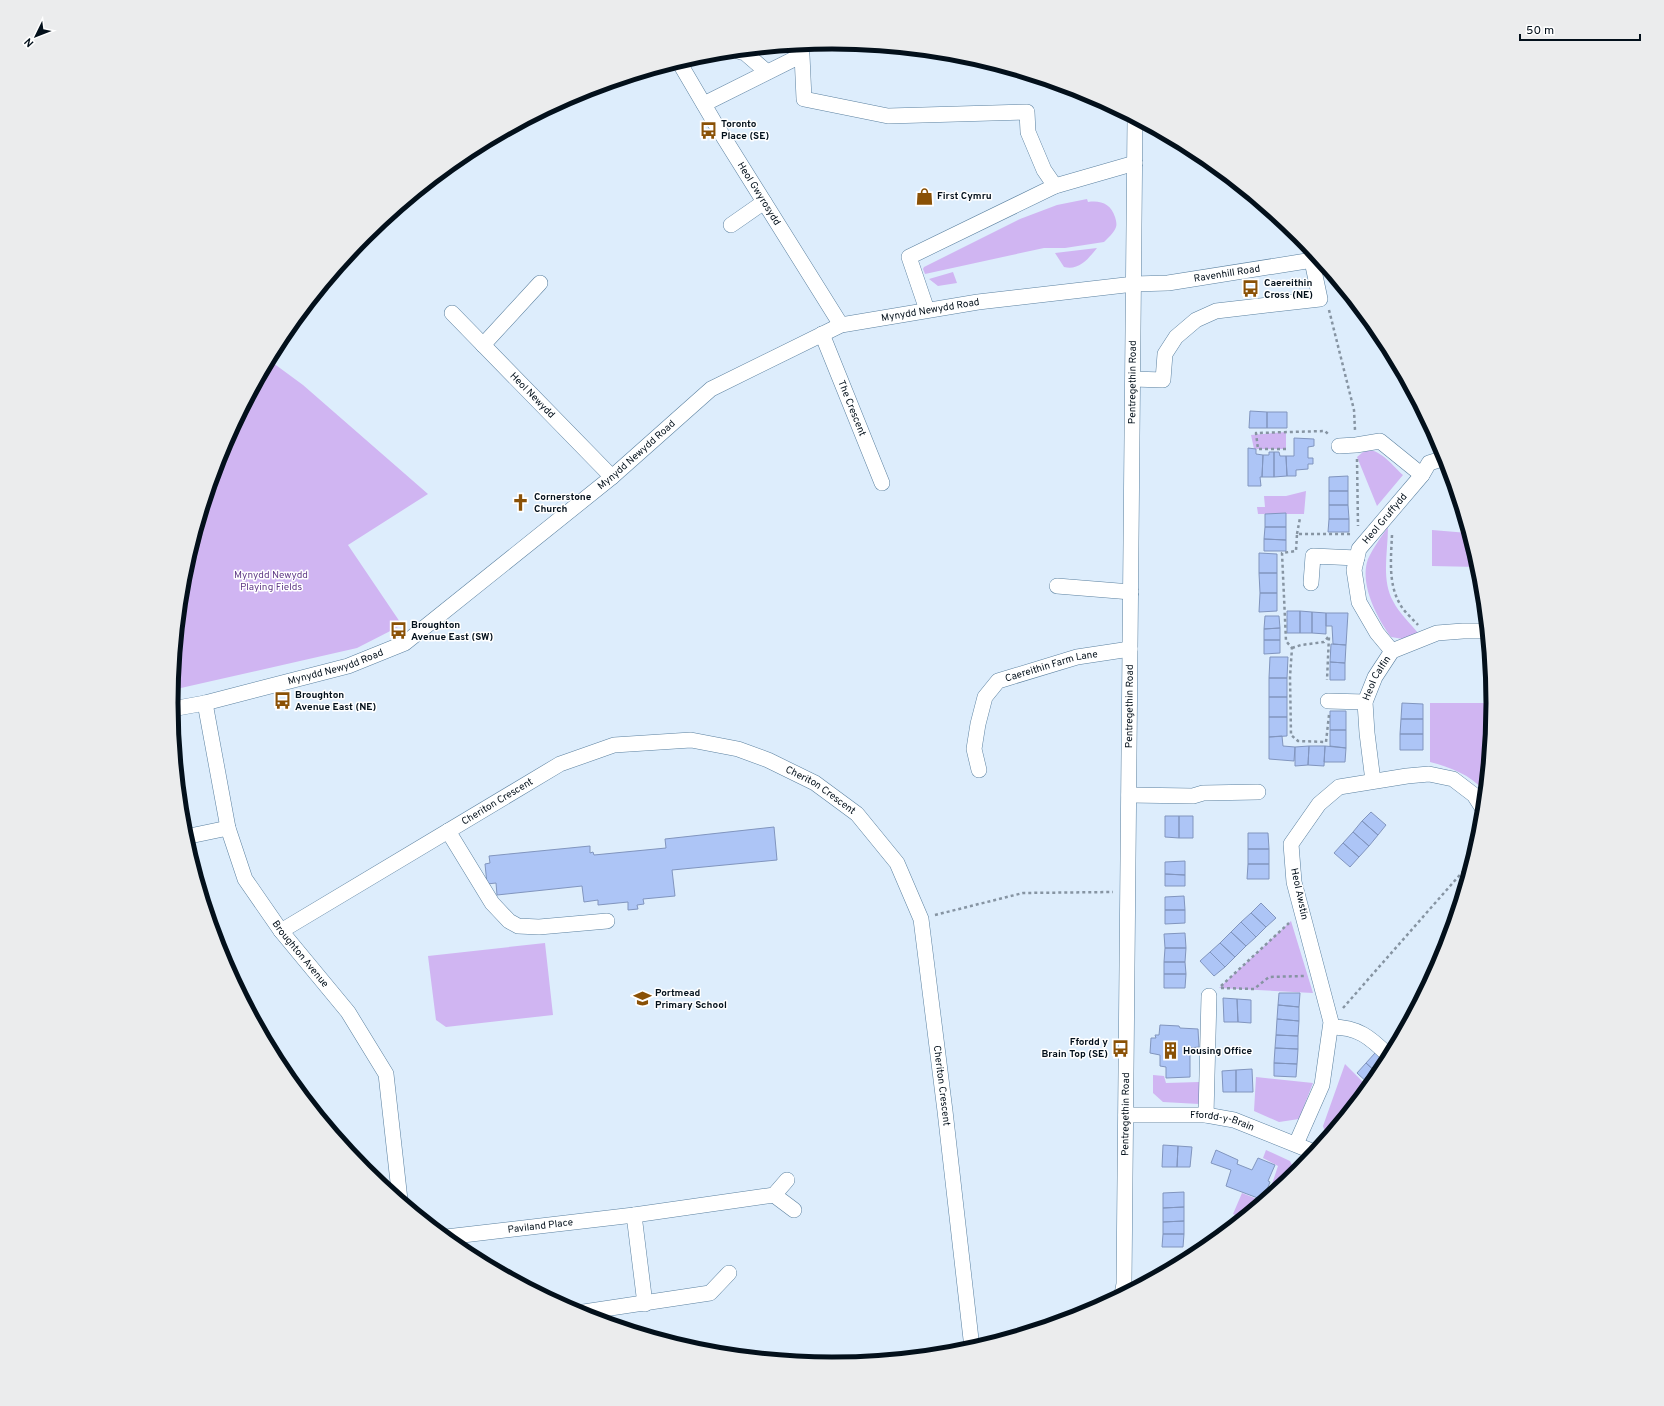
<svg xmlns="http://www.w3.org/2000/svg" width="1664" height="1406" font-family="Overpass,sans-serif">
<rect width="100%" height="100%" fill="#ddedfc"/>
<path fill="#d0b5f2" d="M 1087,199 L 1088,202 C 1101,200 1111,204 1115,217 C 1116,220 1117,224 1116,227 C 1114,233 1108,238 1104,242 L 1065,248 L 1044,248 L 925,274 L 923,269 L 924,267 L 1020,219 L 1057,205 Z
M 1097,248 C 1089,258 1079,271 1064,267 L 1055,253 Z
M 953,272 L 957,283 L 938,286 L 929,279 Z
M 269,360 L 303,385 L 428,494 L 348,545 L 402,625 L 357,648 L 172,690 L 184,574 L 221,450 Z
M 1286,432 L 1286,449 L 1254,449 L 1251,435 Z
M 1368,450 C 1381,450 1394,467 1403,475 L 1377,506 L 1357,457 L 1363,452 Z
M 1306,491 L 1304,514 L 1258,514 L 1257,507 L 1265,507 L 1264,496 L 1286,496 Z
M 1388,527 C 1388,551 1381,580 1393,601 C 1399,613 1410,623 1418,633 L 1403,639 L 1391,637 C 1377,618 1359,584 1368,559 C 1373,548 1381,537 1388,527 Z
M 1432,530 L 1468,533 L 1478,567 L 1432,566 Z
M 1430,703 L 1493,703 L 1484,791 C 1471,775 1450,767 1430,762 Z
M 1291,921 L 1313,993 L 1219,988 Z
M 545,943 L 553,1015 L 446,1027 L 436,1020 L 428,956 Z
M 1345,1064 L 1367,1086 L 1325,1132 L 1323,1126 Z
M 1153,1075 L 1164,1076 L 1166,1083 L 1199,1082 L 1199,1104 L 1163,1102 L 1153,1093 Z
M 1256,1077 L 1313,1083 L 1299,1119 L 1279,1122 L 1254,1111 Z
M 1266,1150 L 1290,1161 L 1296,1173 L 1268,1196 L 1278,1166 L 1263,1158 Z
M 1242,1193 L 1262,1201 L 1241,1218 L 1233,1214 Z"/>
<path fill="#adc5f6" stroke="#8195be" d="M 1250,411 L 1267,412 L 1267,428 L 1249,428 Z
M 1267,412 L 1287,412 L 1287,428 L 1267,428 Z
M 1294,438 L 1314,439 L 1314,446 L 1308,447 L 1308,458 L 1313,458 L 1313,464 L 1308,464 L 1308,469 L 1296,470 L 1296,476 L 1287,476 L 1286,456 L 1294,456 Z
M 1248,448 L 1256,449 L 1256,454 L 1263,455 L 1262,477 L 1260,477 L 1261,486 L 1248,486 Z
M 1269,452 L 1274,452 L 1274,477 L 1262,477 L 1263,455 L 1269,455 Z
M 1274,452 L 1279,452 L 1280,456 L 1286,456 L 1287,476 L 1274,477 Z
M 1348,476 L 1348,491 L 1329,491 L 1329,477 Z
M 1329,491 L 1348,491 L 1348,505 L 1329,505 Z
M 1329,505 L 1348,505 L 1349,519 L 1329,519 Z
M 1286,513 L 1286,527 L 1265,527 L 1265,514 Z
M 1329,519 L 1349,519 L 1349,532 L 1328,532 Z
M 1265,527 L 1286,527 L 1286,540 L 1264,539 Z
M 1264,539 L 1286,540 L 1286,551 L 1264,551 Z
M 1259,553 L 1277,554 L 1277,573 L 1259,573 Z
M 1259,573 L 1277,573 L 1277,593 L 1260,593 Z
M 1260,593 L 1277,593 L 1277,611 L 1259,612 Z
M 1287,611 L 1300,611 L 1300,633 L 1287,633 Z
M 1300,611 L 1312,612 L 1312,633 L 1300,633 Z
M 1312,612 L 1326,613 L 1326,634 L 1312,633 Z
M 1326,613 L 1348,613 L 1346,645 L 1333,644 L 1332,626 L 1326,626 Z
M 1265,616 L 1279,616 L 1280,628 L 1264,629 Z
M 1280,628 L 1280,640 L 1264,640 L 1264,629 Z
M 1264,640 L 1280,640 L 1280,653 L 1264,654 Z
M 1331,644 L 1346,645 L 1345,663 L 1330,662 Z
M 1270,657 L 1288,657 L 1287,678 L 1269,678 Z
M 1330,662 L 1345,663 L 1345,680 L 1330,680 Z
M 1269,678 L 1287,678 L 1287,697 L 1269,697 Z
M 1269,697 L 1287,697 L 1287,717 L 1269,717 Z
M 1402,703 L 1423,704 L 1423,719 L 1401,719 Z
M 1330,711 L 1346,711 L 1346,730 L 1330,730 Z
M 1269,717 L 1287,717 L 1287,736 L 1269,737 Z
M 1401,719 L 1423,719 L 1423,734 L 1400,734 Z
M 1330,730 L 1346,730 L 1346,748 L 1330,746 Z
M 1400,734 L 1423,734 L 1423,750 L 1400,750 Z
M 1282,736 L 1283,746 L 1295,747 L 1294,761 L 1269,759 L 1269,737 Z
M 1309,746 L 1308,765 L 1295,766 L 1295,747 Z
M 1309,746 L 1325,746 L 1324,766 L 1308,765 Z
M 1325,746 L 1346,748 L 1345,762 L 1324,762 Z
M 1371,812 L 1386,825 L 1378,835 L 1362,821 Z
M 1165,816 L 1179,816 L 1179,838 L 1165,837 Z
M 1179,816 L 1193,816 L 1193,838 L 1179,838 Z
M 1362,821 L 1378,835 L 1369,846 L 1353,832 Z
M 774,827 L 777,860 L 672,870 L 675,896 L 643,899 L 644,904 L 637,905 L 638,909 L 628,910 L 628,902 L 598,905 L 598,900 L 584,902 L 582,886 L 497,895 L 496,883 L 487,884 L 485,864 L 490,863 L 489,856 L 590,846 L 590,853 L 593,852 L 594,855 L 666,848 L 665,839 Z
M 1353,832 L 1369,846 L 1359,857 L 1343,843 Z
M 1248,833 L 1268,833 L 1269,849 L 1248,849 Z
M 1343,843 L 1359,857 L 1350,867 L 1334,853 Z
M 1248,849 L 1269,849 L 1269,864 L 1248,864 Z
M 1185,861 L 1185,875 L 1165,874 L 1165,862 Z
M 1248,864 L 1269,864 L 1269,879 L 1247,879 Z
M 1165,874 L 1185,875 L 1185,886 L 1165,886 Z
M 1184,896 L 1185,910 L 1165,910 L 1165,897 Z
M 1261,903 L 1276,918 L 1266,927 L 1251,913 Z
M 1165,910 L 1185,910 L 1185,923 L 1165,924 Z
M 1251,913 L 1266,927 L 1256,937 L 1241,922 Z
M 1241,922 L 1256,937 L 1246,946 L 1231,932 Z
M 1231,932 L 1246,946 L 1235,957 L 1220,943 Z
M 1185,933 L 1186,948 L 1165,948 L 1164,934 Z
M 1220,943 L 1235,957 L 1225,967 L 1210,952 Z
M 1165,948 L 1186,948 L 1185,962 L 1164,962 Z
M 1210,952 L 1225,967 L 1214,976 L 1200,961 Z
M 1164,962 L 1185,962 L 1186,974 L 1164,974 Z
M 1164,974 L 1186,974 L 1185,988 L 1164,988 Z
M 1279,993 L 1300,993 L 1299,1007 L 1278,1005 Z
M 1223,998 L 1237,999 L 1238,1022 L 1224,1022 Z
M 1237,999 L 1251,1000 L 1251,1023 L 1238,1022 Z
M 1278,1005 L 1299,1007 L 1299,1021 L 1277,1019 Z
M 1277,1019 L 1299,1021 L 1298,1036 L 1276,1035 Z
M 1160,1025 L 1179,1026 L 1180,1028 L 1198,1029 L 1199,1047 L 1190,1048 L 1190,1077 L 1166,1078 L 1166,1067 L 1160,1066 L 1160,1055 L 1150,1053 L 1151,1038 L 1156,1038 L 1155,1035 L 1159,1035 Z
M 1276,1035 L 1298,1036 L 1298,1049 L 1275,1048 Z
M 1275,1048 L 1298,1049 L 1297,1064 L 1274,1063 Z
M 1375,1053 L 1385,1063 L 1378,1074 L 1366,1063 Z
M 1274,1063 L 1297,1064 L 1296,1077 L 1274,1076 Z
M 1366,1063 L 1378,1074 L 1370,1085 L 1357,1073 Z
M 1252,1069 L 1253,1092 L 1236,1092 L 1236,1070 Z
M 1236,1070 L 1236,1092 L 1223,1092 L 1222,1071 Z
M 1354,1102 L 1355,1103 L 1341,1119 L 1339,1118 Z
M 1163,1145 L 1178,1146 L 1177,1167 L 1162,1167 Z
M 1178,1146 L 1192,1147 L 1190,1167 L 1177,1167 Z
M 1216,1150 L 1238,1160 L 1237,1164 L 1252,1170 L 1258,1158 L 1275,1165 L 1268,1181 L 1270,1182 L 1263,1200 L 1226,1186 L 1231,1170 L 1211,1163 Z
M 1184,1192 L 1184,1207 L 1163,1208 L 1163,1193 Z
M 1184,1207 L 1184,1221 L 1163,1222 L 1163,1208 Z
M 1184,1221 L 1184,1234 L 1163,1234 L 1163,1222 Z
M 1163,1234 L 1184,1234 L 1183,1247 L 1162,1247 Z"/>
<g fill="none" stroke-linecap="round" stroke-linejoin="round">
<defs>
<g id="minor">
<path d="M 738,51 L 745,53 L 767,72"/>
<path id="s1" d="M 679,62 L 716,125 L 841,325"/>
<path d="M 704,104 L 802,55 L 804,99 L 888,116 L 1027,112 L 1028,132 L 1044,170 L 1055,186"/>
<path d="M 731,225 L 764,202"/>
<path d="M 927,310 L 909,257 L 1055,186 L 1135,163"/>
<path id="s2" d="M 452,313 L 612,477"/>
<path id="s3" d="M 822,334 L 882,483"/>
<path d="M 483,345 L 540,283"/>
<path d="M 1133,379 L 1163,380 L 1165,354 L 1176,337 L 1196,320 L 1216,311 L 1320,299 L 1312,261"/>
<path d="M 1339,446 L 1356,445 L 1380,441 L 1422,475"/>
<path d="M 1311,583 L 1313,556 L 1357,558"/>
<path d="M 1057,586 L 1131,592"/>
<path id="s4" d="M 1392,651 L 1377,633 L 1359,602 L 1354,570 L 1359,549 L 1422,475 L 1429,463 L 1445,458"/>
<path d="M 1328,701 L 1365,702"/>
<path id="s5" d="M 205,703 L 228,828 L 245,879 L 281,931 L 348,1012 L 386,1074 L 400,1200"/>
<path id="s6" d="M 172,709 L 205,703 L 348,666 L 405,643 L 612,477 L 711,389 L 841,325 L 978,302 L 1134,284 L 1168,283 L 1319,259"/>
<path id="s7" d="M 979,770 L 974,749 L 978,724 L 985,697 L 998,681 L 1077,657 L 1130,649"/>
<path id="s8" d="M 1373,781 L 1367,733 L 1365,702 L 1375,677 L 1392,651 L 1437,633 L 1463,631 L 1486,631"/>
<path d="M 1129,795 L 1193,796 L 1203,793 L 1258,792"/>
<path d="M 448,831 L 492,903 L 509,921 L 518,926 L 539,927 L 607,921"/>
<path d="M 185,837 L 228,828"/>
<path id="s9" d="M 281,931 L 560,764 L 614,745 L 691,740 L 738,749 L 768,760 L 815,783 L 857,814 L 897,863 L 921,919 L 945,1111 L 972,1348"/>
<path d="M 1331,1027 C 1358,1027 1370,1037 1389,1056"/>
<path id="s10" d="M 1126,1115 L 1206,1115 L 1234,1120 L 1314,1152"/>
<path d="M 1206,1115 L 1209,996"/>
<path d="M 1296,1144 L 1322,1085 L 1331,1022 L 1294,882 L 1291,844 L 1319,804 L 1339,787 L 1407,776 L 1429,774 L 1453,779 L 1474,795 L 1483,809"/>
<path d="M 774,1195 L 794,1210"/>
<path d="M 634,1215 L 645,1304"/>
<path id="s11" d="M 446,1237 L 634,1215 L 774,1195 L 787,1180"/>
<path id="s12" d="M 1122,1294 L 1124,1284 L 1135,119"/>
<path d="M 577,1313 L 710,1293 L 729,1273"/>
</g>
</defs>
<use href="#minor" stroke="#5b81a0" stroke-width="16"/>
<path stroke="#8694a2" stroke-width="2.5" stroke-dasharray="3 3" stroke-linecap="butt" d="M 1329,310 L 1354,410 L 1355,430
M 1286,449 L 1258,449 L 1256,433 L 1325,431 L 1329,435
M 1357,459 L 1358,526
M 1297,534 L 1300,518
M 1392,535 C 1391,558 1388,584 1400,604 C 1404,612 1412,618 1418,625
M 1292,648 L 1301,645 L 1324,642 L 1329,636 L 1327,680
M 1329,715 L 1326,742 L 1298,741 L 1291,735 L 1290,677 L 1292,648 L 1286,641 L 1282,553 L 1296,551 L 1297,534 L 1352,534
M 935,915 L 1023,893 L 1113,892
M 1221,986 L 1289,923
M 1221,988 L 1254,989 L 1269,977 L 1304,976
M 1343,1008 L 1472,861"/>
<use href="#minor" stroke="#fff" stroke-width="15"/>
</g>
<defs>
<symbol id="bus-bare" viewBox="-9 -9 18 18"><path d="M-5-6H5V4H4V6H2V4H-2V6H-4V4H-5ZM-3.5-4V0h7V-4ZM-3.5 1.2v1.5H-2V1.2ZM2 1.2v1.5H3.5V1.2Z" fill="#8a5106" stroke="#fff" stroke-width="2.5" paint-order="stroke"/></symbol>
<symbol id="shop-bare" viewBox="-9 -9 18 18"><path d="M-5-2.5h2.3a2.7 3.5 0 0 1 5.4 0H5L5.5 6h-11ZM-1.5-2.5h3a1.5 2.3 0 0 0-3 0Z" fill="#8a5106" stroke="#fff" stroke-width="2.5" paint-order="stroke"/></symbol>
<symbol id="church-bare" viewBox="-9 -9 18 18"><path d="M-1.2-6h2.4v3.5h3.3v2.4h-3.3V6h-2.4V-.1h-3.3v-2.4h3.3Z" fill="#8a5106" stroke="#fff" stroke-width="2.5" paint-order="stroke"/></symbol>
<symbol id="school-bare" viewBox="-9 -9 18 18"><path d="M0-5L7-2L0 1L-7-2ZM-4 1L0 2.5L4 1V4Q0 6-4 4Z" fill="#8a5106" stroke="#fff" stroke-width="2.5" paint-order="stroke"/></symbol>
<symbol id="building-bare" viewBox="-9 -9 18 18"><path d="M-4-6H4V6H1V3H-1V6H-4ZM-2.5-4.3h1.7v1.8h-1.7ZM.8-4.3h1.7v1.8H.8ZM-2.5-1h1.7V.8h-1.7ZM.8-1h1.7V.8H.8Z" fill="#8a5106" stroke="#fff" stroke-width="2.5" paint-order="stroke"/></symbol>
</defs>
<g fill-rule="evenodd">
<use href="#bus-bare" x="696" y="118" width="25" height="25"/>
<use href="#shop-bare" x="912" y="184" width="25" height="25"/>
<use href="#bus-bare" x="1238" y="276" width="25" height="25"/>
<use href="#church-bare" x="508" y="490" width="25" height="25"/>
<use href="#bus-bare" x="386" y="618" width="25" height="25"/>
<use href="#bus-bare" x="270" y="688" width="25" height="25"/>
<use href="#school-bare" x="630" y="986" width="25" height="25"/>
<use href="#bus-bare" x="1108" y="1036" width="25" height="25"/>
<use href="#building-bare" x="1158" y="1038" width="25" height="25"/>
</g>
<g text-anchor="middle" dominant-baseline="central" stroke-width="3" stroke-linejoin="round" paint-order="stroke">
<g font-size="10" font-weight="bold" fill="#03101b" stroke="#fff" text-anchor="start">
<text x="721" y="124">Toronto<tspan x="721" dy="12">Place (SE)</tspan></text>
<text x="937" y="196">First Cymru</text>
<text x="1264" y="283">Caereithin<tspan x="1264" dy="12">Cross (NE)</tspan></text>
<text x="534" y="497">Cornerstone<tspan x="534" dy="12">Church</tspan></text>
<text x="411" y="625">Broughton<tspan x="411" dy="12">Avenue East (SW)</tspan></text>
<text x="295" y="695">Broughton<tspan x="295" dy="12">Avenue East (NE)</tspan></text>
<text x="655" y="993">Portmead<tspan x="655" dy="12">Primary School</tspan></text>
<text x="1108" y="1042" text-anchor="end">Ffordd y<tspan x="1108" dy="12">Brain Top (SE)</tspan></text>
<text x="1183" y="1051">Housing Office</text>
</g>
<g font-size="10" fill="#03101b" stroke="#fff">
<text stroke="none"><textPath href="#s1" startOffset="154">Heol Gwyrosydd</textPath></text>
<text stroke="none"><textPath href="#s6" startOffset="1175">Ravenhill Road</textPath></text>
<text stroke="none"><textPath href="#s6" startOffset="876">Mynydd Newydd Road</textPath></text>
<text stroke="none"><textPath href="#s12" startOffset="912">Pentregethin Road</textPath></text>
<text stroke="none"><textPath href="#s2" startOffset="115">Heol Newydd</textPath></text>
<text stroke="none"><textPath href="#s3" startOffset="80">The Crescent</textPath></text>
<text stroke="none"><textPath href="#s6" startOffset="541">Mynydd Newydd Road</textPath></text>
<text stroke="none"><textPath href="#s4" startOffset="153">Heol Gruffydd</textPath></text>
<text stroke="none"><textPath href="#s6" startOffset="169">Mynydd Newydd Road</textPath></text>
<text stroke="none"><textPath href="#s7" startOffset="151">Caereithin Farm Lane</textPath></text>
<text stroke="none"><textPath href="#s8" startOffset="106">Heol Calfin</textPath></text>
<text stroke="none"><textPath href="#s12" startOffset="588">Pentregethin Road</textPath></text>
<text stroke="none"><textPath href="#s9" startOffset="600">Cheriton Crescent</textPath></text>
<text stroke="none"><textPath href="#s9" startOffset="252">Cheriton Crescent</textPath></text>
<text transform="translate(1299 894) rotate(78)">Heol Awstin</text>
<text stroke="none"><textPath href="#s5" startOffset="274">Broughton Avenue</textPath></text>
<text stroke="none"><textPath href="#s9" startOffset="936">Cheriton Crescent</textPath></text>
<text stroke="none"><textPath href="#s12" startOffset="180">Pentregethin Road</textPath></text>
<text stroke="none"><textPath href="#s10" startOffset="97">Ffordd-y-Brain</textPath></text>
<text stroke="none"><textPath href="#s11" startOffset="95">Paviland Place</textPath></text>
</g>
<g font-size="10" fill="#623d88" stroke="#fff">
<text x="271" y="575">Mynydd Newydd<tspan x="271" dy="12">Playing Fields</tspan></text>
</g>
</g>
<path d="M0 0H1664V1406H0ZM178 703a654 654 0 1 1 1308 0a654 654 0 1 1-1308 0Z" fill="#ebeced" fill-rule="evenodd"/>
<path fill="none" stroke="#03101b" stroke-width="5" d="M178 703a654 654 0 1 1 1308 0a654 654 0 1 1-1308 0Z"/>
<g transform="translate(36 36) rotate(227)" stroke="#ffffff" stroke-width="3" paint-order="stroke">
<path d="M0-3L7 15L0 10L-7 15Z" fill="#03101b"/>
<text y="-6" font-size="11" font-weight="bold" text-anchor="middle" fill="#03101b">N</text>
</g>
<path d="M1520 34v6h120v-6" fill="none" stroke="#03101b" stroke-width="2"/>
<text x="1526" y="34" font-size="12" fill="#03101b" stroke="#ffffff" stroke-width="3" paint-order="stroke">50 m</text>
</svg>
